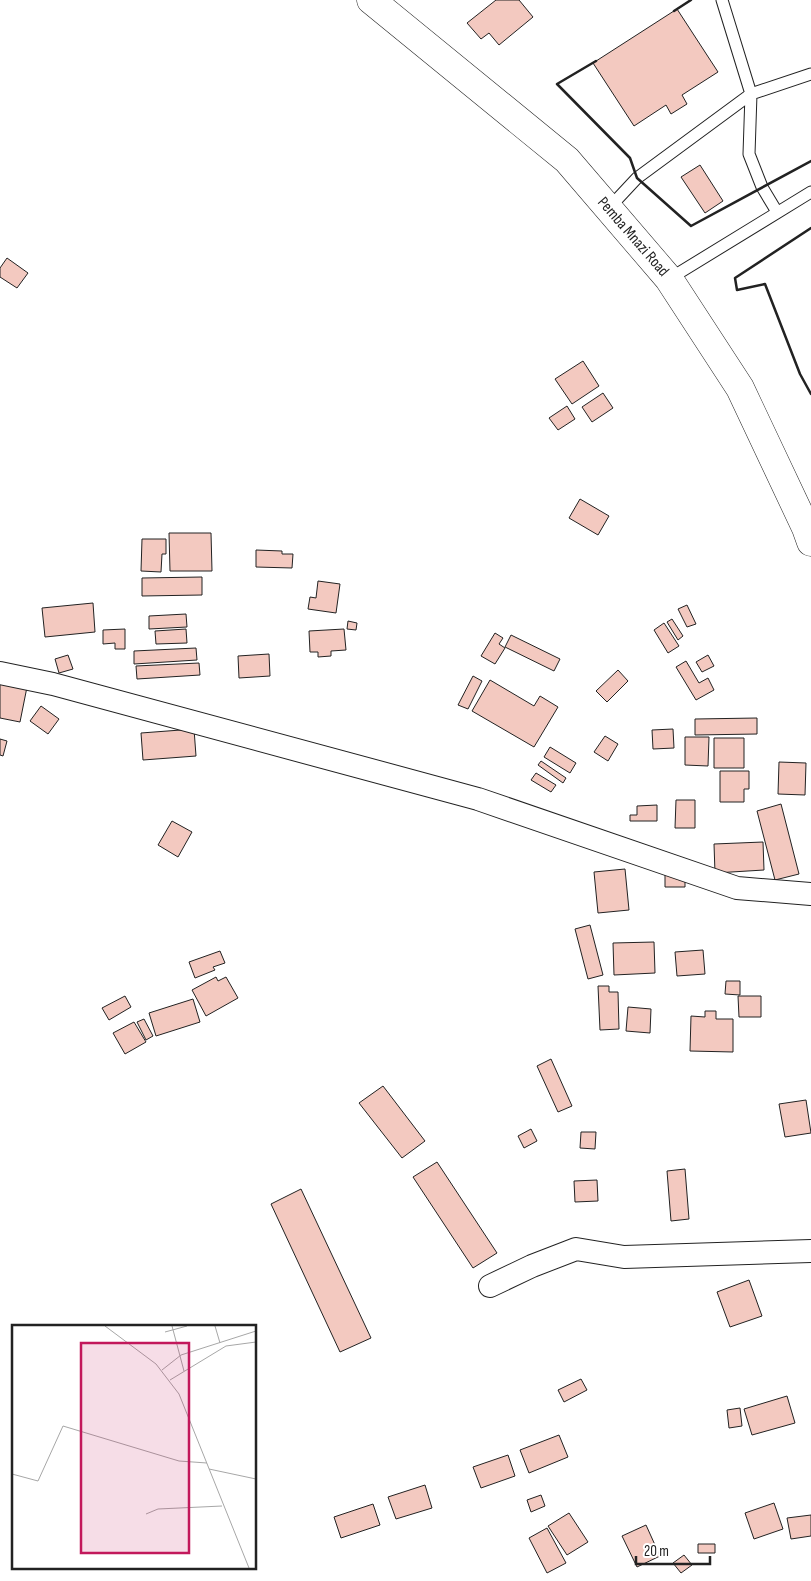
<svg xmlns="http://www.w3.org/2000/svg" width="811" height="1581" font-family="'Sofia Sans Condensed',sans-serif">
<rect width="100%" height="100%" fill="#fff"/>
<path fill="#f3c9c0" stroke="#222" d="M 496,0 L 519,0 L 533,17 L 499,45 L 489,33 L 481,39 L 467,23 Z
M 677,9 L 718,72 L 682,95 L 687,104 L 671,114 L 666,105 L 634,126 L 593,63 Z
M 700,165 L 723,201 L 705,213 L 681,177 Z
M 7,258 L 28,273 L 17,288 L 0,277 L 0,268 Z
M 583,361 L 599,386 L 572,404 L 555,379 Z
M 603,393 L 613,408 L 592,422 L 582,407 Z
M 567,406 L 575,419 L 558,430 L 549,418 Z
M 580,499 L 609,516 L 598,535 L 569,518 Z
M 169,533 L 211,533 L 212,571 L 170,571 Z
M 142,539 L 166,539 L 166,554 L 162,554 L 161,572 L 141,571 Z
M 256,550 L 282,551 L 282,554 L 293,554 L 292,568 L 256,567 Z
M 202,577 L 202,595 L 142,596 L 142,578 Z
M 318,581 L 340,584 L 336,613 L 308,609 L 310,597 L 316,598 Z
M 93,603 L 95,632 L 45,637 L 42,608 Z
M 687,605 L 696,624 L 687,627 L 678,609 Z
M 186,614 L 187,627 L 149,629 L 149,616 Z
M 672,619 L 683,636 L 678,640 L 667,622 Z
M 348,621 L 357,623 L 356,630 L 347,629 Z
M 664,623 L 679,646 L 668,653 L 654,630 Z
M 125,629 L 125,649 L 115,649 L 115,643 L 103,644 L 103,630 Z
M 186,629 L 187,643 L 156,644 L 155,631 Z
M 344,629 L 346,650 L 331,651 L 331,656 L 318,657 L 318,652 L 310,652 L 309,631 Z
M 495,633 L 503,638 L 499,644 L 505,648 L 495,664 L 481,656 Z
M 511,635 L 560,659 L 554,671 L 505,647 Z
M 196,648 L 197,660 L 134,664 L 134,651 Z
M 269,654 L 270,676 L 239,678 L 238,656 Z
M 68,655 L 73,669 L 59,673 L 55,659 Z
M 708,655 L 714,666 L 702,672 L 696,662 Z
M 686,661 L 699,683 L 708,678 L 714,690 L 696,700 L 676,667 Z
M 199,663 L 200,675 L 137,679 L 136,666 Z
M 618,670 L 628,681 L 607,702 L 596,691 Z
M 473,676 L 482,681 L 468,709 L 458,705 Z
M 490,680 L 534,706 L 540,696 L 558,707 L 534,747 L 472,711 Z
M 0,682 L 27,687 L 20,722 L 0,718 Z
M 41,706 L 59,719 L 48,734 L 30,721 Z
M 757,718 L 757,734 L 695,735 L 695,719 Z
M 194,729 L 196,756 L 143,760 L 141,733 Z
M 673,729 L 674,748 L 653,749 L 652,730 Z
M 605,736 L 618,744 L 608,761 L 594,752 Z
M 685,737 L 709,737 L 708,766 L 685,765 Z
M 714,738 L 744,738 L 744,768 L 714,768 Z
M 0,739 L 7,741 L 3,756 L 0,755 Z
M 550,747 L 576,763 L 570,773 L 544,757 Z
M 541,761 L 566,778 L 563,783 L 538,765 Z
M 779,762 L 806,763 L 805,795 L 778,794 Z
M 720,771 L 749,771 L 749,789 L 744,789 L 744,802 L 720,802 Z
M 536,773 L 556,785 L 551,792 L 531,780 Z
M 676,800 L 695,800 L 695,828 L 675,828 Z
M 781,804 L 799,874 L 775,880 L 757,811 Z
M 657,805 L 657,821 L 630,821 L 630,815 L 637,815 L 637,806 Z
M 172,821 L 192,832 L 178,857 L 158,845 Z
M 763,842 L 764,870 L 715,873 L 714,844 Z
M 625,869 L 629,910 L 598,913 L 594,872 Z
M 665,873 L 685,873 L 685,887 L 665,887 Z
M 590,925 L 603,975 L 588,979 L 575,929 Z
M 654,942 L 655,973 L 614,975 L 613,943 Z
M 703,950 L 705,974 L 677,976 L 675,952 Z
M 220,951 L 225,963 L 213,967 L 215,970 L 195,978 L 189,962 Z
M 216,977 L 218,981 L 226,977 L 238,998 L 206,1016 L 192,990 Z
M 726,981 L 740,981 L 740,995 L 725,994 Z
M 598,986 L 609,986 L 609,992 L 618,992 L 619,1029 L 600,1030 Z
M 125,996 L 131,1007 L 109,1020 L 102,1008 Z
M 738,996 L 761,996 L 761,1017 L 739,1017 Z
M 193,999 L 200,1022 L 156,1036 L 149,1013 Z
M 628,1007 L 651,1009 L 650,1033 L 626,1031 Z
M 705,1011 L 716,1011 L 716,1019 L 733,1019 L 733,1052 L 690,1051 L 691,1016 L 705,1017 Z
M 144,1019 L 153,1036 L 146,1040 L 137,1022 Z
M 134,1022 L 146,1042 L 125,1054 L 113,1033 Z
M 551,1059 L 572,1106 L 558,1112 L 537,1066 Z
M 383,1086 L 425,1141 L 402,1158 L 359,1103 Z
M 806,1100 L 811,1133 L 785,1137 L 779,1104 Z
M 531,1129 L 537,1141 L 524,1148 L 518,1136 Z
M 581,1132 L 596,1132 L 595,1149 L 580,1148 Z
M 437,1162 L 497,1253 L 473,1268 L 413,1177 Z
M 685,1169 L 689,1219 L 671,1221 L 667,1171 Z
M 597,1180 L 598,1201 L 575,1202 L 574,1181 Z
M 301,1189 L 371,1338 L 340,1352 L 271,1204 Z
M 749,1280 L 762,1316 L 730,1327 L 717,1292 Z
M 581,1379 L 587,1390 L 564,1402 L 558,1390 Z
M 787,1396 L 795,1423 L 752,1435 L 744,1409 Z
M 740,1408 L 742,1426 L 729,1428 L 727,1410 Z
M 559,1435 L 568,1457 L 529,1473 L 520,1450 Z
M 508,1455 L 515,1476 L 481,1488 L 473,1467 Z
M 425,1485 L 432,1508 L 396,1519 L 388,1497 Z
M 541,1495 L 545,1506 L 531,1512 L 527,1500 Z
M 774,1503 L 783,1529 L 754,1539 L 745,1513 Z
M 373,1504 L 380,1525 L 341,1538 L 334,1517 Z
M 569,1513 L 588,1542 L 567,1555 L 548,1526 Z
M 811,1515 L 811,1536 L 791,1539 L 787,1518 Z
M 646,1525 L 660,1556 L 637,1567 L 622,1536 Z
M 547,1528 L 566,1563 L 547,1573 L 529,1538 Z
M 698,1544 L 715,1544 L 715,1553 L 698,1553 Z
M 684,1555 L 692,1565 L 681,1573 L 673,1563 Z"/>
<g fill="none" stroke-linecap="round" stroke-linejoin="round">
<defs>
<path id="service" d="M 722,0 L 751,94 L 749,154 L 762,187 L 777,212
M 609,208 L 637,178 L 751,94 L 811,74
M 669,279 L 811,192"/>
<path id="minor" d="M 0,673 L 53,684 L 478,799 L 737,888 L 811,894
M 490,1286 L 532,1266 L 576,1249 L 624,1257 L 811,1251"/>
<path id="secondary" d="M 371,0 L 567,160 L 669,279 L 740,388 L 806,528 L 811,542"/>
</defs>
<use href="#service" stroke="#222" stroke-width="13"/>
<use href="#minor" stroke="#222" stroke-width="24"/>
<use href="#secondary" stroke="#222" stroke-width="29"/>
<use href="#service" stroke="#fff" stroke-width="11"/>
<use href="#minor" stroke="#fff" stroke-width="22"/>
<use href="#secondary" stroke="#fff" stroke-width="28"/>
<path stroke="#222" stroke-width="2.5" d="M 674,11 L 691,0
M 596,61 L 557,84 L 630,158 L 637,178 L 691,226 L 811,161
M 811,228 L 735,278 L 737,290 L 765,284 L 800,374 L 811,394"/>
</g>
<g text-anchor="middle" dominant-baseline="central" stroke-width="4" stroke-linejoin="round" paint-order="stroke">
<g font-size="16" fill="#222" stroke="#fff">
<text transform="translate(633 237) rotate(49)">Pemba Mnazi Road</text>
</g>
</g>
<g transform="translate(12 1325)">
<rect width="244" height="244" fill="#fff"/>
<path fill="none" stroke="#a7a7a7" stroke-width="1" d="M 93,1 L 144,39 L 167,69 L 237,243M 160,1 L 172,46M 203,1 L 208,18M 153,7 L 175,1M 150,45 L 169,30 L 244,6M 158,55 L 214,21 L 244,17M 197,144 L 244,154M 0,149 L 26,156 L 51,101 L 167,136 L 195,138M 134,189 L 146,184 L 210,181"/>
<path fill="#c2185b" fill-opacity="0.15" stroke="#c2185b" stroke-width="2.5" d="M 69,18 L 177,18 L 177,228 L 69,228 Z"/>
<rect width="244" height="244" fill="none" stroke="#222" stroke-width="2.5"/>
</g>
<path d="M636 1556v8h74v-8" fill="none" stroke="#222222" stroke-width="2.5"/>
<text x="644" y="1556" font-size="15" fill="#222222" stroke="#ffffff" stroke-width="4" paint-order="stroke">20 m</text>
</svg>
